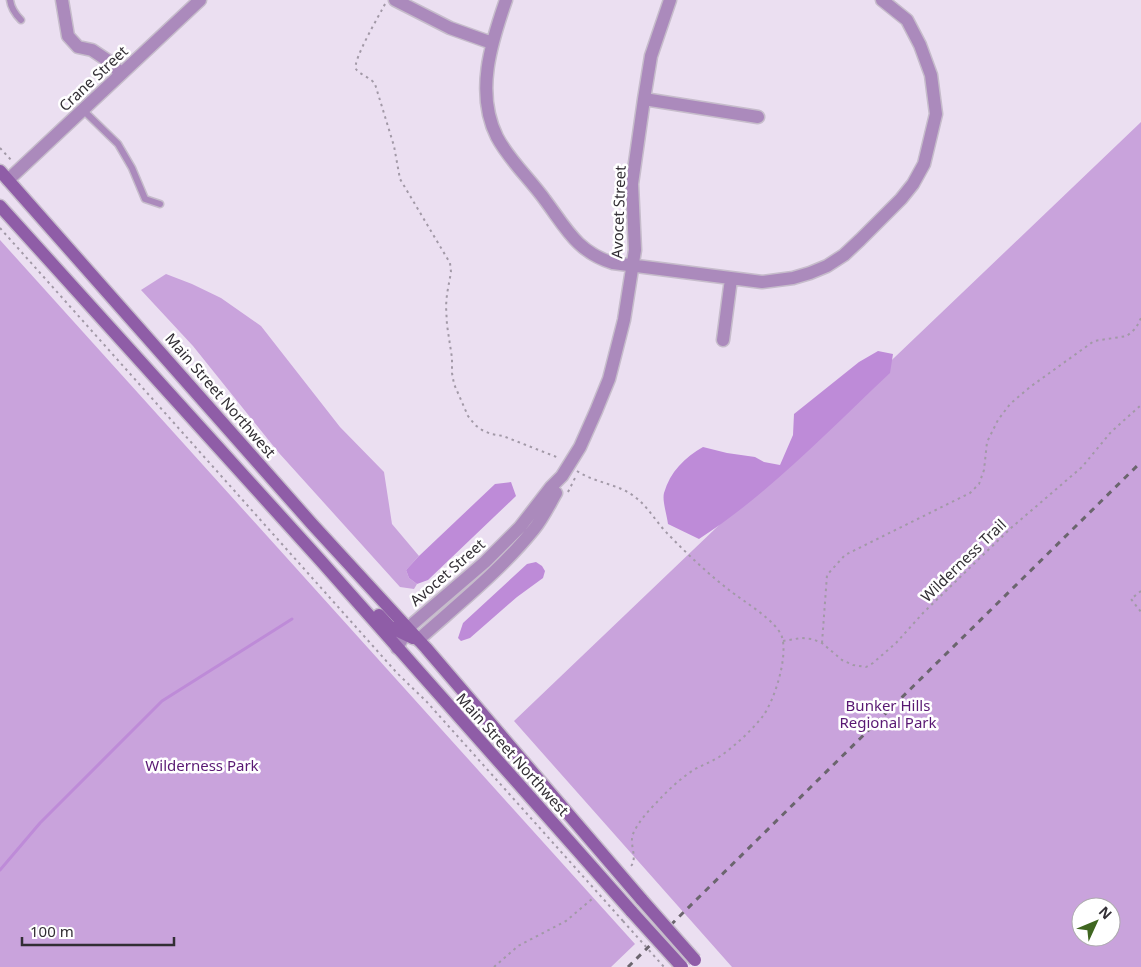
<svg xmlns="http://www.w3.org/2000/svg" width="1141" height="967" font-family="'Noto Sans',sans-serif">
<rect width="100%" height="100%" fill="#ebdff1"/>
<path fill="#c9a3dc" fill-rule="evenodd" d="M 1141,122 L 1141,967 L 732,967 L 514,721 ZM 1081,907 L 1111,907 L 1111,937 L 1081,937 Z
M 0,240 L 635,944 L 611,967 L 0,967 Z
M 166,274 L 192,284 L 221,298 L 261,326 L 340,427 L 384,472 L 392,524 L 419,556 L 406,570 L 409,578 L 417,584 L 414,589 L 400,587 L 279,453 L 193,346 L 141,290 Z"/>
<path fill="#be8bd8" d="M 878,351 L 893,354 L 890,373 C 828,431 770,493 699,539 L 668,524 C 667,515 662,501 664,493 C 670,472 685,457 703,447 L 727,453 L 755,457 L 764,462 L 780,465 L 793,435 L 794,414 L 859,362 Z
M 511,482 L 516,496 L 428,580 L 417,584 L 409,578 L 406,570 L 419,556 L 495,484 Z
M 536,562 L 542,566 L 545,571 L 543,578 L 517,597 L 470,638 L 461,641 L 458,638 L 463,623 L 527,564 Z"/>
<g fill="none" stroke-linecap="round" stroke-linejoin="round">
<path stroke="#be8bd8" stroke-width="3" d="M 0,870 L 40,823 L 162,701 L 292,619"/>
<defs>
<path id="service" d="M 10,0 C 11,8 15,14 21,20
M 83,110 L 118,144 L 132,168 L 145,199 L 160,204"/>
<path id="minor" d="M 62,0 L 68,36 L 78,47 L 92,50 L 110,62 L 121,74
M 395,0 L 450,28 L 492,43
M 506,0 C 491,43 475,93 497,137 C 509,160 530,179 545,200 C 566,228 577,252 613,263 L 762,282 L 793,278 L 810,273 L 827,266 L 844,255 L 860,240 L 901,199 L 913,184 L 924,164 L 936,114 L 931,75 L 920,45 L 907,20 L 882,0
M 644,99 L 758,117
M 8,180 L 200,0
M 723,340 L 731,279
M 418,640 C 457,605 501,570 534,529 C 543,518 549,505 556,493
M 397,648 L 408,628 L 485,562 L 520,527 L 551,487 L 562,476 L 580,447 L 596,411 L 609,379 L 624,320 L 635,250 L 632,184 L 644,99 L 651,56 L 670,0"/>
<path id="secondary" d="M 0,171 L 312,524 L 426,648 L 642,900
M 0,206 L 321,561 L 632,912
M 379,615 L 390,627 L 413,638"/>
</defs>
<use href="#service" stroke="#c6bccb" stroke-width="9"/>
<use href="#minor" stroke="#c6bccb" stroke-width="15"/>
<use href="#secondary" stroke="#c6bccb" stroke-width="15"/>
<path stroke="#a299a7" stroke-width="2" stroke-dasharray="2.5 4" stroke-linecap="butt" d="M 385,4 C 380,14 352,61 356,69 C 359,74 371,78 375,84 L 394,146 L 400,179 L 450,263 L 451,272 L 447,294 L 446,306 L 447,325 L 452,358 L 452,373 L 454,384 L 468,416 L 475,425 L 482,430 L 491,434 L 503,436 L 559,458
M 0,148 L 12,161
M 0,228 L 397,673 L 426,701 L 623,921
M 577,471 C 595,483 619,484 635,497 C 648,507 655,520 665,531 C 685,552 706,572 729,590 C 743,601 777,621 782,637 C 788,657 775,699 763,716 C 751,731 735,746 719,757 C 711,762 703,765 695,769 C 681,778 669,789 658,801 C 649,810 638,822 633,834 C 629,844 638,858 631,866
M 568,492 L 576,476
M 1141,591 L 1131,599 L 1141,612
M 783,641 L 801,638 L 812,639 L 822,643 L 842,660 L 853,665 L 866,667 L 873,663 L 896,643 L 923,613 L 1011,528 L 1082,467 L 1111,432 L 1141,405
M 822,643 L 827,575 L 845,555 L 970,493 L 979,484 L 984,470 L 987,442 L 998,420 L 1010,404 L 1030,387 L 1094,341 L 1127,336 L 1136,328 L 1141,318
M 494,967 L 518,946 L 566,921 L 592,899"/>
<use href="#service" stroke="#ab8abc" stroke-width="6"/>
<use href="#minor" stroke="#ab8abc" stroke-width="12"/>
<use href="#secondary" stroke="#8f5da7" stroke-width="12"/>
<path stroke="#6b656e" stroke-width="3" stroke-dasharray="6 6" stroke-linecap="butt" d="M 628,967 L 1141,462"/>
<defs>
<path id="secondary-bridge" d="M 642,900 L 695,960
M 632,912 L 682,967"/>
</defs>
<use href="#secondary-bridge" stroke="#c6bccb" stroke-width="15" stroke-linecap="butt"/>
<path stroke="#a299a7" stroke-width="2" stroke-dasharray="2.5 4" stroke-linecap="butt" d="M 623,921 L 664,967"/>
<use href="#secondary-bridge" stroke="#8f5da7" stroke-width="12"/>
</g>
<g text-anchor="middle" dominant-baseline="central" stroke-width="5" stroke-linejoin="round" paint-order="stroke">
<g font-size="15" fill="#322e34" stroke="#fff">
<text transform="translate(93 78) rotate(-43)">Crane Street</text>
<text transform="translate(618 212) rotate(-88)">Avocet Street</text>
<text transform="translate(221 395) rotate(49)">Main Street Northwest</text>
<text transform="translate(963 560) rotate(-44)">Wilderness Trail</text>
<text transform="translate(447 572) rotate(-41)">Avocet Street</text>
<text transform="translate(513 754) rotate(48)">Main Street Northwest</text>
</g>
<g font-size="15" fill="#591873" stroke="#fff">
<text x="888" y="705">Bunker Hills<tspan x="888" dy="17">Regional Park</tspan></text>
<text x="202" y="765">Wilderness Park</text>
</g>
</g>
<g transform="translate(1096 922) rotate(46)"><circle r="24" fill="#ffffff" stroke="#adabae"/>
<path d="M0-4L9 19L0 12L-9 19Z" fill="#3f6620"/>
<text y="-8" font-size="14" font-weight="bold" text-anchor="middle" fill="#322e34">N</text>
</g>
<path d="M22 937v8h152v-8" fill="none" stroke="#322e34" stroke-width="2.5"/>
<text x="30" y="937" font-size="15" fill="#322e34" stroke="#ffffff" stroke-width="4" paint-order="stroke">100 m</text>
</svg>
